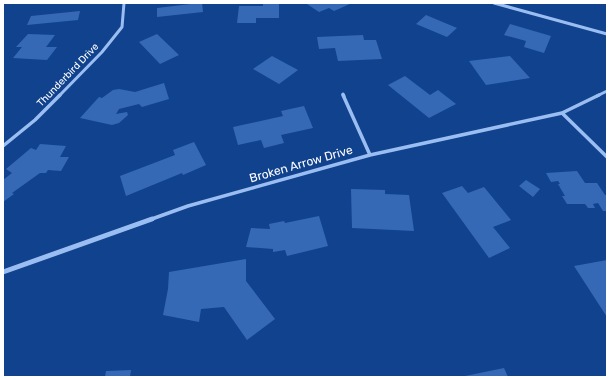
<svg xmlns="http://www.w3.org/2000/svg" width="610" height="380" font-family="Rubik,sans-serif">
<rect width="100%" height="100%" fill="#11428e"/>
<path fill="#3569b6" d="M 199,3 L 202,3 L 203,12 L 157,17 L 157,8 Z
M 263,3 L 279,3 L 279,18 L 256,18 L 256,23 L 237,23 L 239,6 L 263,6 Z
M 309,3 L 352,3 L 334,11 L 329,8 L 319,12 L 307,4 Z
M 80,11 L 78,20 L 27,25 L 31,16 Z
M 426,15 L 457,28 L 447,37 L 416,24 Z
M 510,24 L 551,36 L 544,53 L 524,47 L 526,41 L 504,35 Z
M 28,34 L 55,35 L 46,47 L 57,47 L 47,60 L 13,58 L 22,47 L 16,47 Z
M 157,34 L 179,55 L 160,64 L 139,42 Z
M 363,35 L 364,40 L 376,40 L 382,59 L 338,61 L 335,48 L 319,49 L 317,37 Z
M 272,56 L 298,70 L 279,84 L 253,69 Z
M 510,56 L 530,78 L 486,85 L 469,61 Z
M 405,76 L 430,95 L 438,90 L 456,104 L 429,118 L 388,85 Z
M 164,83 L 169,99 L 142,107 L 139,104 L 119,109 L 116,114 L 127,112 L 128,115 L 119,123 L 112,125 L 80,118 L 99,97 L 102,98 L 113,90 L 119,89 L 135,92 Z
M 304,106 L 313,128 L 281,135 L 284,143 L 264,148 L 261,140 L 238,145 L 233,127 L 283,116 L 281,111 Z
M 194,142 L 206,165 L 183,175 L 182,173 L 126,196 L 120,176 L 175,155 L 173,150 Z
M 40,144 L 66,146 L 60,157 L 69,157 L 61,171 L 48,170 L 46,173 L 40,173 L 12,193 L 14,194 L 3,202 L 3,180 L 12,173 L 6,169 L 31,148 L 36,150 Z
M 577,171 L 585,183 L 597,183 L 605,195 L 607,195 L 607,211 L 603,211 L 598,203 L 593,204 L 595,208 L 588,208 L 585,204 L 567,204 L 562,196 L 565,196 L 558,184 L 560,184 L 558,181 L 551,182 L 546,173 Z
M 526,180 L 540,189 L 533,197 L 519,186 Z
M 462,186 L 468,193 L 484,187 L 511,220 L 493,227 L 510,248 L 489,258 L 442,193 Z
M 351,189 L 385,190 L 385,194 L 409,195 L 414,231 L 352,228 Z
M 319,216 L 328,246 L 287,256 L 285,250 L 273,252 L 273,249 L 246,247 L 251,228 L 270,229 L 269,224 L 284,221 L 285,223 Z
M 246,259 L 246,281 L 275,319 L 247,340 L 224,307 L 201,309 L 199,322 L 163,315 L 168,289 L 169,272 Z
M 607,260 L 607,317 L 574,266 Z
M 504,368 L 508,377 L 465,377 L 465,376 Z
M 131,370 L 130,377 L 105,377 L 106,371 Z"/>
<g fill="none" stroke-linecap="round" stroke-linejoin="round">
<path stroke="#9bbef2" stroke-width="3" d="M 494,3 L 607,34
M 343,94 L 344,96
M 59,96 L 102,52 L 122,27 L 124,3
M 597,96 L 607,91"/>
<path stroke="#9bbef2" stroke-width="3.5" d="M 343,95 L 370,155
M 562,113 L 607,157
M 3,146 L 35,120 L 60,95
M 149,220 L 188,206 L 370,155 L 562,113 L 599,95"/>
<path stroke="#9bbef2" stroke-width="5" d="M 3,272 L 152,219"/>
</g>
<g text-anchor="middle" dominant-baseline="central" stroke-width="3" stroke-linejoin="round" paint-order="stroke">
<g font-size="10" fill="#fff" stroke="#11428e">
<text transform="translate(68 75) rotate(-46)">Thunderbird Drive</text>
</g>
<g font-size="12" fill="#fff" stroke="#11428e">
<text transform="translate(301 164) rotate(-16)">Broken Arrow Drive</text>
</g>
</g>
<rect width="610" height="380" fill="none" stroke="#ffffff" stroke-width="8"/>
</svg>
